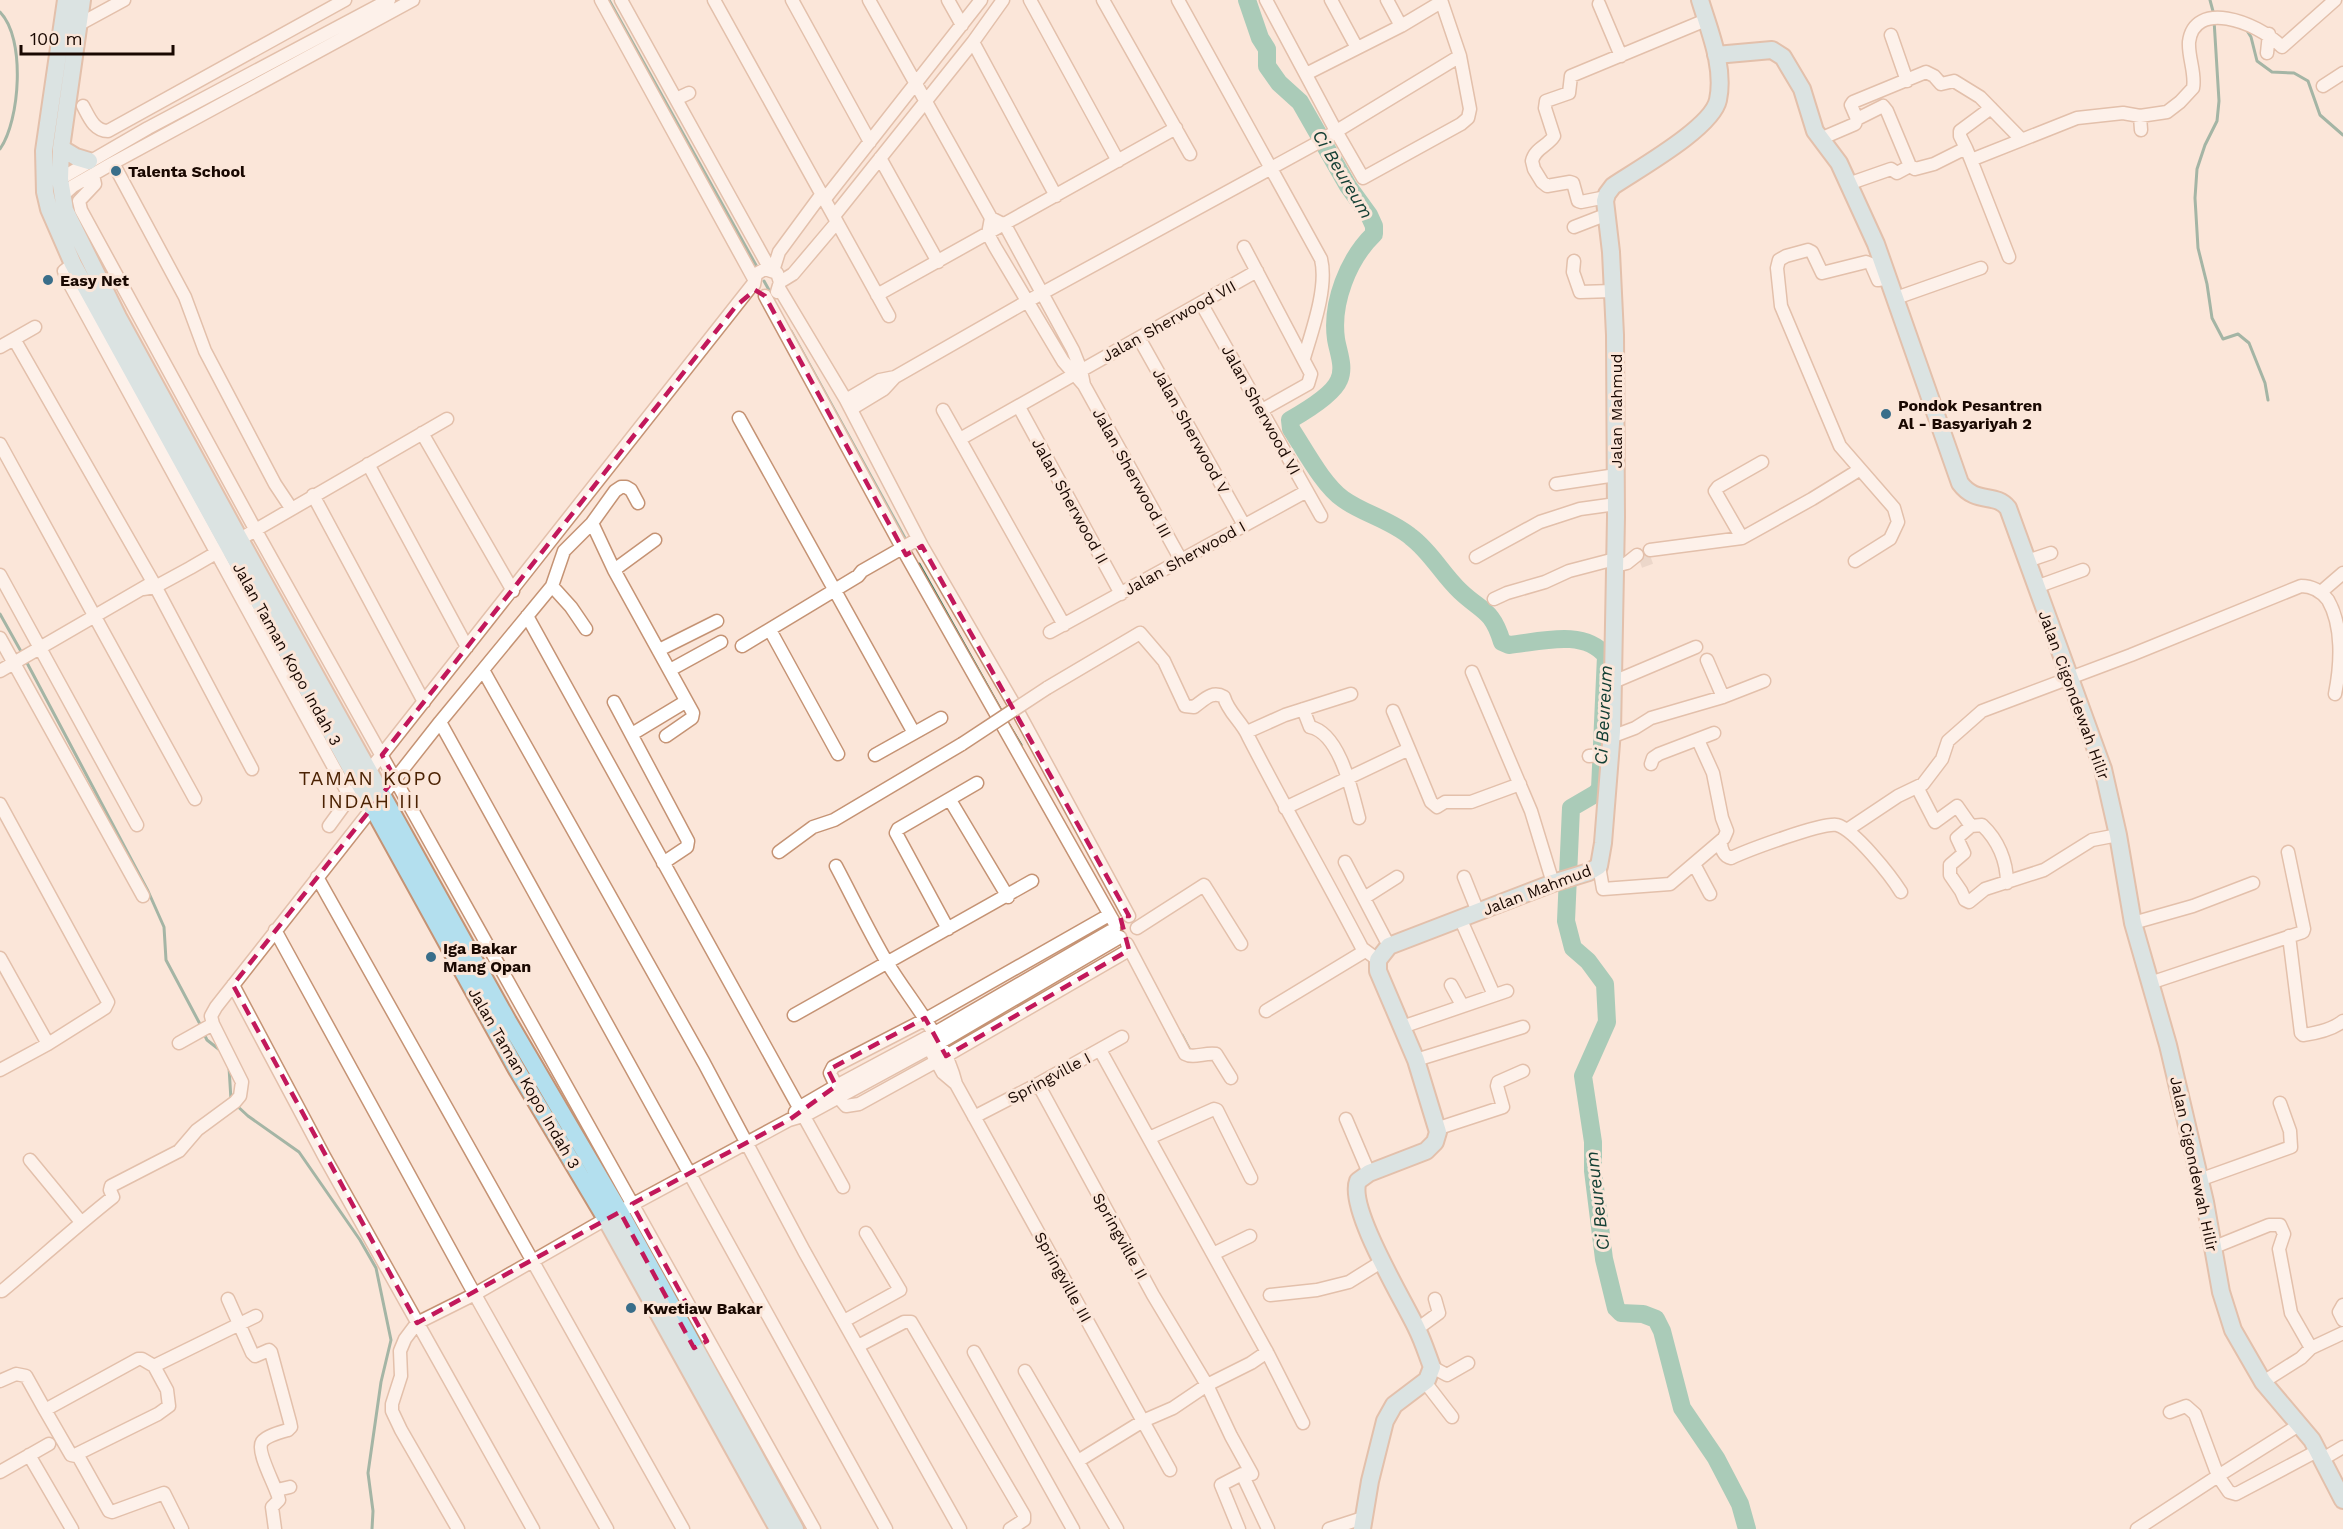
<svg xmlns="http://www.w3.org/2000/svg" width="2343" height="1529" font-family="'Work Sans',sans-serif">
<rect width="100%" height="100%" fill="#fbe6d9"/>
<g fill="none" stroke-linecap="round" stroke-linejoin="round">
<path stroke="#3a7a66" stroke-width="3" d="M 609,0 L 757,267
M 2210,0 L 2214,15
M 0,12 C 26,38 20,121 0,149
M 2214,20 L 2219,101 L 2217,121 L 2205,145 L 2197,169 L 2195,198 L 2198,248 L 2207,284 L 2212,318 L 2223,339 L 2238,334 L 2249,343 L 2265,383 L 2268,400
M 2246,29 L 2251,37 L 2257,61 L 2272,72 L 2294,73 L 2308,81 L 2320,115 L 2343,135
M 764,281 L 769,290
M 791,331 L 906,540
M 919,564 L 1003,714
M 0,614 L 23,655
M 26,661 L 148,891 L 164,927 L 166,960 L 201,1026
M 1006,720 L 1021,745
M 203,1032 L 207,1040 L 221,1051
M 1182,1035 L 1191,1052
M 229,1067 L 231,1100
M 235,1104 L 248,1116 L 299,1152 L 360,1240 L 376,1268 L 391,1340 L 381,1382 L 368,1473 L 373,1511 L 372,1529"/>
<path stroke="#48ab91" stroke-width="18" d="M 1247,0 L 1260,38 L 1267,49 L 1267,66 L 1279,83 L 1300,102 L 1348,186 L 1369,215 L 1374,226 L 1374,234 C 1348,259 1331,303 1336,339 C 1338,352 1345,367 1339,380 C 1333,395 1304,412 1290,420 L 1291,429 C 1305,450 1323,485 1343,499 C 1364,514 1391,520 1411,537 C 1431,552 1442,574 1460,591 C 1482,612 1492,609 1502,642 L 1509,645 C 1539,642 1584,628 1606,656 L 1600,789 L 1595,794 L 1571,808 L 1566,921 L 1573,948 L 1588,961 L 1605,984 L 1607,1022 L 1583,1076 L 1593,1142 L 1593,1171 L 1604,1259 L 1616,1308 L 1621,1313 L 1643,1314 L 1656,1319 L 1662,1331 L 1682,1408 L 1716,1458 L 1740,1504 L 1747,1529"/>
<path stroke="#d9c5b9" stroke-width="12" stroke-dasharray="12 6" stroke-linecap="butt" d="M 1640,562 L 1651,558"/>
<defs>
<path id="street" d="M 601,0 L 754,279
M 621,0 L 770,269
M 714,0 L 889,316
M 792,0 L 870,142
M 869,0 L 991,218 L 1005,225 L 1073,350 L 1081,370 L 1084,385
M 948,0 L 962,25
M 1030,0 L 1118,161
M 1103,0 L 1190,154
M 1178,0 L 1321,259 C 1328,287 1312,331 1304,358
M 1266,0 L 1336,131 L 1363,178 L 1461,124 L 1468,118 L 1470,109 L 1460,56 L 1441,0
M 1331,0 L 1357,48
M 1387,0 L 1401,26
M 1599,4 L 1621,56
M 78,25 L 124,0
M 1891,35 L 1907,81
M 973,42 L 1056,196
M 2267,53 L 2269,34
M 1306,74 L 1401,26 L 1441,2
M 2323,86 L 2343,73
M 676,99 L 689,93
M 83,106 C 89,117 94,131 108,131 L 345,0
M 2140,116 L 2141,130
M 1857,119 L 1883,106 L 1887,111 L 1910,166
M 1820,139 L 1855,124 L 1857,119 L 1851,105 L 1853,102 L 1926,72 L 1934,76 L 1941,84 L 1954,81 L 1980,97 L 2022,140
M 1966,148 L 1960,136 L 1960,131 L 1991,108
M 880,158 L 938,262
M 1971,160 L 2009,257
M 113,163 L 185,297 L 205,351 L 275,484 L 291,508
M 93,175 L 95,184 L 79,201 L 81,210 L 255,529 L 814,1529
M 60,179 L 148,128 L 389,0
M 1848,184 L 1891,169 L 1897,173 L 1910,166 L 1915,169 L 1934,164 L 1966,148 L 1971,160 L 2077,118 L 2123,113 L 2140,116 L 2167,112 L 2180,102 L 2193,88 C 2196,74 2188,57 2189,42 C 2194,0 2255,20 2282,47 L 2335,0
M 62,196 L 73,186 L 113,163 L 413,0
M 1606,197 L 1581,202 L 1578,201 L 1573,183 L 1570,182 L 1547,186 L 1542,182 L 1534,169 L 1532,161 C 1535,148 1548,146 1554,136 L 1545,108 L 1546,101 L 1569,93 L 1571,76 L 1706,20
M 824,200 L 981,0
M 834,216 L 973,42 L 1003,0
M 991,218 L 988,234 L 995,247 L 1063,361 L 1084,385 L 1181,560
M 1574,227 L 1605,215
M 1244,247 L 1311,374 L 1308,384 L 1262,410
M 1574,261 L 1573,272 L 1580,292 L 1613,291
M 73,264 L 64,271 L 67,279 L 350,797
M 773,271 L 779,252 L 821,195
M 754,285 L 756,274 L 765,269 L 777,273 L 780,282
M 779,288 L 846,400 L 922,546 L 1015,706 L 1129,916
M 777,292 L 780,282 L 793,274 L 837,222
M 877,295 L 1176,128
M 765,296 L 906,555 L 1115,924
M 1896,298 L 1981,268
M 1201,303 L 1321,516
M 1139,338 L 1244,525
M 14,339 L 153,582 L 252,769
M 0,347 L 35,327
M 895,377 L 1026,302 L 1317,143 L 1460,56
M 846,400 L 880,380 L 895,377 L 884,389 L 851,409
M 1019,407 L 1121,594
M 943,410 L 1064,625
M 739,418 L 914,733
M 422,433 L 513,591
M 960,439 L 1257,271
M 0,444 L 195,799
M 368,464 L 467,647
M 1556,484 L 1616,475
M 313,495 L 424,702
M 592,523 L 614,570 L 693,713 L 692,718 L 666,736
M 1742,538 L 1715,491 L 1718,487 L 1762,462
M 1650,550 L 1742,538 L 1812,499 L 1859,470
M 1476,557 L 1540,522 L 1580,509 L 1616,504
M 1855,561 L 1890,539 L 1898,522 L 1894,508 L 1840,446 L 1781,306 L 1777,268 L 1779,260 L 1786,256 L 1808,250 L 1812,252 L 1822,273 L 1866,262 L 1871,264 L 1878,280 L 1889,278
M 2027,561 L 2051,553
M 1615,566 L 1627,563 L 1637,555
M 614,570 L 655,540
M 0,575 L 137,825
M 552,586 L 571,607 L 586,629
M 2036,587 L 2083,570
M 143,589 L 155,587 L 190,568 L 447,419
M 2321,592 L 2343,573
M 1494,599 L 1507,593 L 1545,582 L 1569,571 L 1615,559
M 527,616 L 843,1187
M 770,630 L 838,754
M 1050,632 L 1307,491
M 0,638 L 143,896
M 742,646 L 858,576 L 862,571 L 918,539
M 659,650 L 717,621
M 1707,660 L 1723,697
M 483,670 L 704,1063 L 804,1251 L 960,1529
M 670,670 L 721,642
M 0,671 L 150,584
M 1472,672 L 1531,811 L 1553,883
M 1613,680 L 1618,680 L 1696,647
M 1047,688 L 1140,633 L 1164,661 L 1185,706 L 1194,707 C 1204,700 1212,690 1224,697 C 1228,712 1242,722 1248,736 C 1285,808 1325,877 1362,948 L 1378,960
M 614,702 L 688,841 L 687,847 L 663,863
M 1303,709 L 1310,727 C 1340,733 1352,792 1359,818
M 1393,711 L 1409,749
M 440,722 L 886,1529
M 1247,732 L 1285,715 L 1351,694
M 632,734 L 685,702
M 1611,737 L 1635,728 L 1651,718 L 1723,697 L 1764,681
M 875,755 L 941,718
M 1589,756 L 1610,754
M 1651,764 L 1653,758 L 1659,754 L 1714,733
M 1917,787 L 1935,822 L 1957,806 L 1971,826 L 1957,838 L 1964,853 L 1950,865 L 1950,875 L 1961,891 L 1965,900 L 1969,902 L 1985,889 L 2044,870 L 2092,840 L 2118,835
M 950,800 L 1008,897
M 0,804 L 108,1002 L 105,1008 L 48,1044 L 0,1070
M 1285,808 L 1409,749 L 1431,802 L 1437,807 L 1445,802 L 1471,802 L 1520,784
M 329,826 L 369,771 L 753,284
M 1971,826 L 1982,825 C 1998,840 2007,861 2007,883
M 1847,830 L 1898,796 L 1923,784 L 1942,759 L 1948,741 L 1982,711 L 2131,655 L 2301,586 C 2313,586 2321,591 2328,600 C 2343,626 2341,664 2335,694
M 1721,842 C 1721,849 1724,857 1731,858 C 1748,850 1823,822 1837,825 C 1855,830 1891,876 1901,892
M 779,852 L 813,827 L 834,820 L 962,744
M 1345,862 L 1389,946
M 1694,864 L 1710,894
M 836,866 C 853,898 869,932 888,964 C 912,1003 945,1039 956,1084 L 1170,1470
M 1599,866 L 1603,889 L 1670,884 L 1724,838 L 1727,831 L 1722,818 L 1713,773 L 1698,740
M 317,877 L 683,1529
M 1464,877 L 1478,912
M 1364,898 L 1397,877
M 1460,918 L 1494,995
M 2133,923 L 2193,906 L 2253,883
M 1137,928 L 1204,885 L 1241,944
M 948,929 L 896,833 L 898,829 L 977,783
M 275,930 L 469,1284 L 607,1529
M 2289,936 L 2301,1033 L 2303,1035 C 2317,1033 2332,1030 2343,1021
M 1127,944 L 1185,1054 C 1194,1059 1205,1052 1216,1054 L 1231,1078
M 0,958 L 48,1044
M 2150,983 L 2303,932 L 2304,929 L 2288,852
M 233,985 L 324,1156 L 533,1529
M 1451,985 L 1462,1005
M 1266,1011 L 1365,951
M 794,1015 L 1032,881
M 1402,1027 L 1507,991
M 179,1043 L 213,1024
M 1100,1050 L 1267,1352 L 1303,1423
M 933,1055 L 943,1073 L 956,1084
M 1416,1060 L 1523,1027
M 1038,1084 L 1153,1295 L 1207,1385 L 1231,1436 L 1252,1474
M 836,1086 L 830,1073 L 833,1067 L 926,1019 L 1109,915
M 838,1097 L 846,1106 L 859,1104 L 946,1056 L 1129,950
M 795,1112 L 800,1107 L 836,1086 L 933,1034 L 1114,929
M 974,1117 L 1038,1084 L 1122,1037
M 1346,1119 L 1369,1173
M 1439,1128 L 1503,1107 L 1497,1086 L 1498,1082 L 1523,1071
M 1149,1138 L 1214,1109 L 1217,1110 L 1251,1178
M 30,1160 L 81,1222
M 2199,1180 L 2291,1147 L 2290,1131 L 2280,1103
M 626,1208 L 789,1120 L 806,1115 L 946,1039 L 1120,937
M 2212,1248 L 2269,1225 L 2280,1225 L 2284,1234 L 2279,1249 L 2291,1313 L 2311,1348
M 1213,1254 L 1250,1236
M 2,1291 C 39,1260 75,1227 113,1197 L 110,1190 L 111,1186 L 179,1151 L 197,1130 L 235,1102 L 240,1096 L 242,1082 L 213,1024 L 211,1016 L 216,1007 L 440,722 L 552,586 L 564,551 L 592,523 L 615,491 L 621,487 L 626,487 L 631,490 L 638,503
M 1270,1295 L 1317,1290 L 1349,1282 L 1381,1262
M 228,1299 L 252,1353 L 255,1356 L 269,1350 L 271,1352 L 290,1422 L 291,1427 L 288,1430 C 281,1432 266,1436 262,1442 C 256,1451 275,1485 278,1496 L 279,1500 L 272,1507 L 275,1529
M 2343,1305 L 2339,1312 L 2343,1320
M 844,1321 L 900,1290 L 866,1233
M 1417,1329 L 1439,1313 L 1435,1299
M 858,1346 L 904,1322 L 911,1322 L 1024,1515 L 1024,1520 L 1010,1529
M 974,1352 L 1073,1529
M 1432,1367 L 1447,1375 L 1468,1363
M 1025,1371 L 1117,1529
M 0,1381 L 16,1374 L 26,1376 L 45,1410 L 138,1359 L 142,1359 L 154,1366
M 1425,1382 L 1452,1417
M 2263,1382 L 2301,1358 L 2311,1348 L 2343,1333
M 45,1410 L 71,1455 L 76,1456
M 2170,1412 L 2186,1406 L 2195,1414 L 2218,1476 L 2299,1425
M 29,1455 L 72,1529
M 2321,1460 L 2343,1447
M 1078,1461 L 1143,1421 L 1173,1408 L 1207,1385 L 1251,1363 L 1267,1352
M 0,1472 L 49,1444
M 277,1490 L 290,1487
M 182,1529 L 164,1493 L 112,1512 L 109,1511 L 77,1454 L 158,1414 L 169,1406 L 167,1390 L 154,1366 L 256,1316
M 458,1529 L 401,1430 L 392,1411 L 392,1404 L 401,1376 L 400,1351 L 405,1339 L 417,1323 L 475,1294 L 611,1216
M 1239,1529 L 1221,1485 L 1242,1474 L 1268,1529
M 1329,1529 L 1363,1518
M 2137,1529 L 2218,1476 L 2229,1492 L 2236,1494 L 2317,1451"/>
<path id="secondary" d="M 66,0 L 44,151 L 45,192 L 49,209 L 73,264 L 516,1068 L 606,1219 L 778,1529
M 82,0 L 61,148 L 60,179 L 65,210 L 118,317 L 239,538 L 508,1021 L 620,1212 L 795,1529
M 1716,55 L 1772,50 L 1783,57 L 1802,89 L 1815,131 L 1839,163 L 1876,244 L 1960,483 C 1976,505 1995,492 2008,508 L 2103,769 L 2118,835 L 2133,923 L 2168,1045 L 2205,1202 L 2221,1292 L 2233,1330 L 2263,1382 L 2312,1440 L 2343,1500
M 61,148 L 76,157 L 89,161
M 1362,1529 L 1370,1481 L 1385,1421 L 1394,1405 L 1427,1380 L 1432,1367 C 1427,1354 1423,1341 1417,1329 C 1404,1301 1347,1208 1358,1181 L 1369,1173 L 1426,1151 L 1435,1142 L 1438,1132 L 1416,1060 L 1378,971 L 1378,960 L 1389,946 L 1553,883 L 1589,872 L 1599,866 L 1603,843 L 1612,731 L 1616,517 L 1615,335 L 1611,252 L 1605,201 L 1607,194 L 1613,186 C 1638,169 1712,128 1718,100 C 1725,67 1709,30 1700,0"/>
</defs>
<use href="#street" stroke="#c59374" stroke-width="15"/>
<use href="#secondary" stroke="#c59374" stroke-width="20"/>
<use href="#street" stroke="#fff" stroke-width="12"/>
<use href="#secondary" stroke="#b3dfee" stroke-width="16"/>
<defs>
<path id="street-bridge" d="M 962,744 L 1047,688"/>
</defs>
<use href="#street-bridge" stroke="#c59374" stroke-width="15" stroke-linecap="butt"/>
<use href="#street-bridge" stroke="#fff" stroke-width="12"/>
</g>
<path d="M0 0H2343V1529H0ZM 755,290 L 765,296 L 906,555 L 922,546 L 1129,916 L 1120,916 L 1129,950 L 946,1056 L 925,1018 L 828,1070 L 836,1086 L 789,1120 L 632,1204 L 707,1341 L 694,1348 L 620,1212 L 417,1323 L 233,985 L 395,778 L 382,755 L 736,306 Z" fill="#fbe6d9" fill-opacity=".55" fill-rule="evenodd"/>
<path fill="none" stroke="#c2185b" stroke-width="4.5" stroke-dasharray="12 8" stroke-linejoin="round" d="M 755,290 L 765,296 L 906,555 L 922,546 L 1129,916 L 1120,916 L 1129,950 L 946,1056 L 925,1018 L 828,1070 L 836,1086 L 789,1120 L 632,1204 L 707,1341 L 694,1348 L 620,1212 L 417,1323 L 233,985 L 395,778 L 382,755 L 736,306 Z"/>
<g fill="#396e8a" stroke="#fbe6d9" stroke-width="2">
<circle cx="116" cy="171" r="6"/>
<circle cx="48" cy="280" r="6"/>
<circle cx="1886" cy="414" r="6"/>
<circle cx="431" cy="957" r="6"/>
<circle cx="631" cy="1308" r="6"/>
</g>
<g text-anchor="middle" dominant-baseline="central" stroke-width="6" stroke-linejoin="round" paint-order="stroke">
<g font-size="16" font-weight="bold" fill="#190801" stroke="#fbe6d9" text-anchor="start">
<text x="128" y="171">Talenta School</text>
<text x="60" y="280">Easy Net</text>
<text x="1898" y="405">Pondok Pesantren<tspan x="1898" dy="18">Al - Basyariyah 2</tspan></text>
<text x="443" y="948">Iga Bakar<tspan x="443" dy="18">Mang Opan</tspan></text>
<text x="643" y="1308">Kwetiaw Bakar</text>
</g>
<g font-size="16" fill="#190801" stroke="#fbe6d9">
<text transform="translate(1169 321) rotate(-29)">Jalan Sherwood VII</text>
<text transform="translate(1261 410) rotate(61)">Jalan Sherwood VI</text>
<text transform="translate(1616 411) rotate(-90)">Jalan Mahmud</text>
<text transform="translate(1191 431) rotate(61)">Jalan Sherwood V</text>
<text transform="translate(1132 473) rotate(61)">Jalan Sherwood III</text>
<text transform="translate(1070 501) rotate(61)">Jalan Sherwood II</text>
<text transform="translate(1185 558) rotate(-29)">Jalan Sherwood I</text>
<text transform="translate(287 654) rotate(61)">Jalan Taman Kopo Indah 3</text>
<text transform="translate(2074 695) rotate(70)">Jalan Cigondewah Hilir</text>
<text transform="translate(1537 890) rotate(-21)">Jalan Mahmud</text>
<text transform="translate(524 1078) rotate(60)">Jalan Taman Kopo Indah 3</text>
<text transform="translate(1049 1078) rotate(-28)">Springville I</text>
<text transform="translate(2194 1164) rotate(78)">Jalan Cigondewah Hilir</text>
<text transform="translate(1120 1236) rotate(61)">Springville II</text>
<text transform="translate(1063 1277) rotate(61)">Springville III</text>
</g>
<g font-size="18" font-style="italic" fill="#144035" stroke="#fbe6d9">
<text transform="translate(1343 174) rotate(59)">Ci Beureum</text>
<text transform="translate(1603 715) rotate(-87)">Ci Beureum</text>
<text transform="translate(1597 1201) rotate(-97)">Ci Beureum</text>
</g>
<g font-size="20" letter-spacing="1.5" fill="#4b2203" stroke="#fbe6d9">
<text x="371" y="778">TAMAN KOPO<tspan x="371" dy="23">INDAH III</tspan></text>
</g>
</g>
<path d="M21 45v9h152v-9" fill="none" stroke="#190801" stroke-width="3"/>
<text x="30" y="45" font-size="18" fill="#190801" stroke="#fbe6d9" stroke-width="4.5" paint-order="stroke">100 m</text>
</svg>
